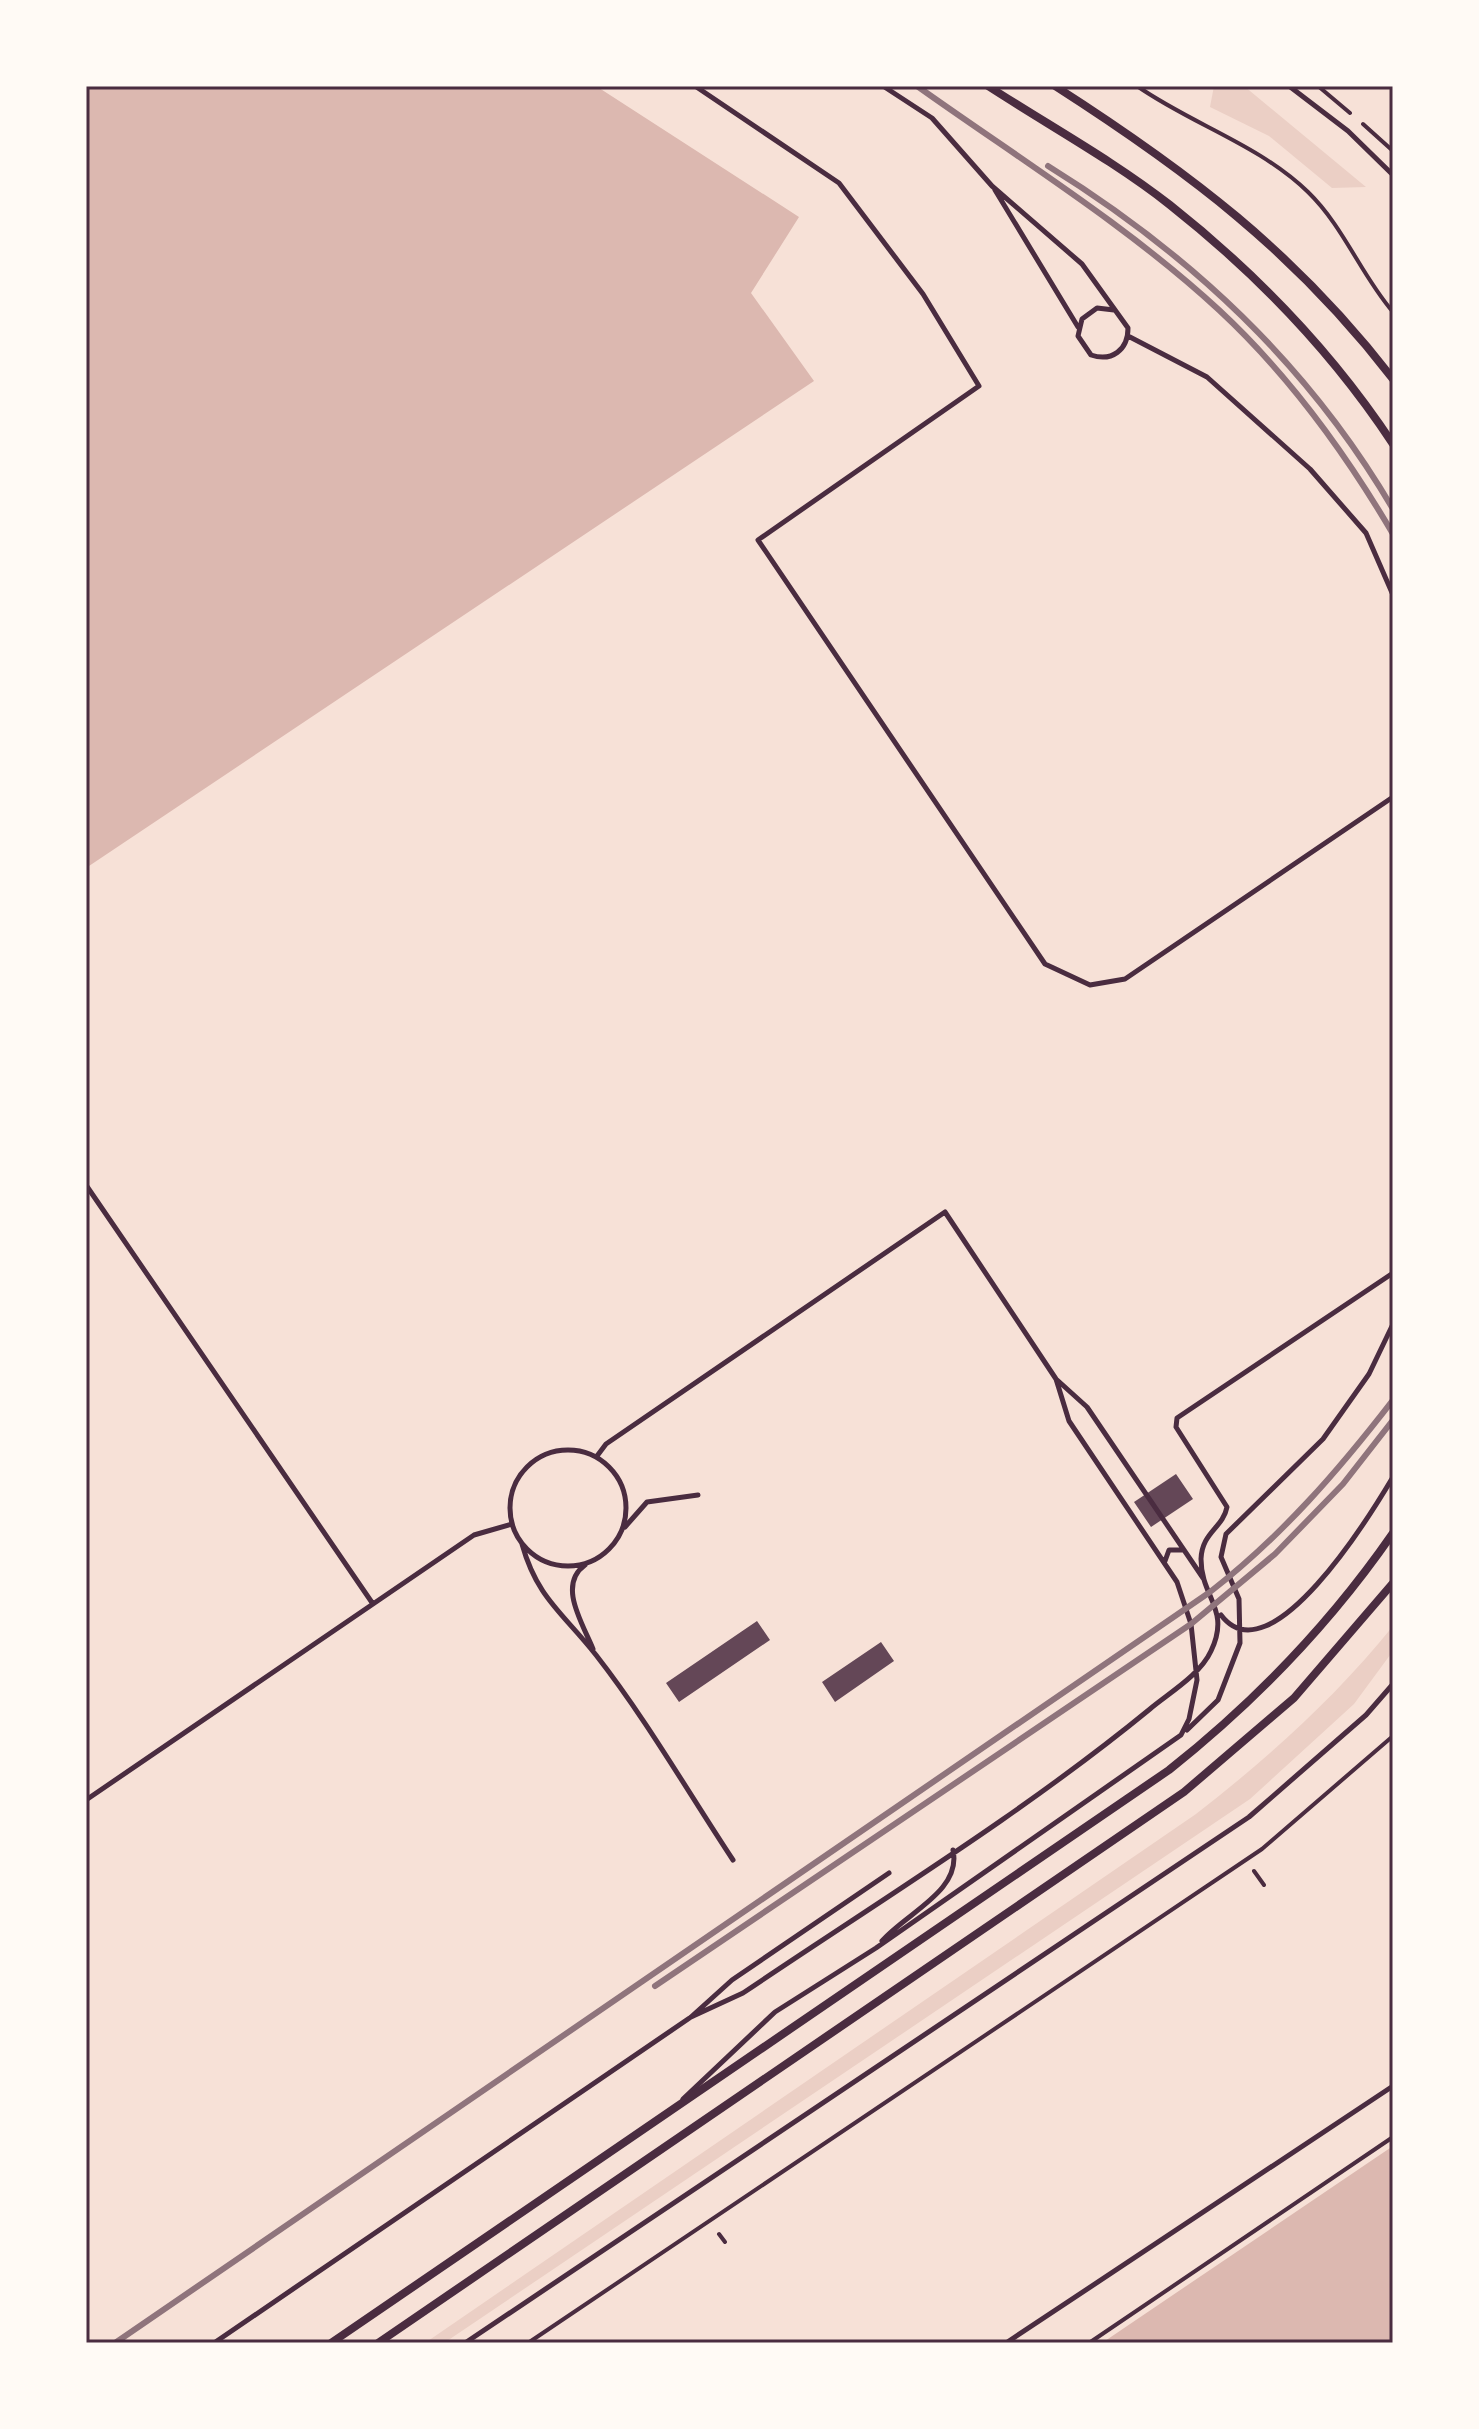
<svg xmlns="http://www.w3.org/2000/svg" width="1479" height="2429" font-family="Roboto,sans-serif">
<rect width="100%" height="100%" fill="#f7e1d7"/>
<path fill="#ebcfc5" d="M 1214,86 L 1244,86 L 1366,187 L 1332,188 L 1269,136 L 1210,107 Z
M 1393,1626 L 1393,1651 L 1354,1704 L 1250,1799 L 444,2343 L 425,2343 L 1196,1814 C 1267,1759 1336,1697 1393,1626 Z"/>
<path fill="#dcb8b0" d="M 86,86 L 596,86 L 799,217 L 751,293 L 814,381 L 86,868 Z
M 1393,2146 L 1393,2343 L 1102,2343 Z"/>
<path fill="#644757" d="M 1176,1474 L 1193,1499 L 1151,1527 L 1134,1502 Z
M 757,1621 L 770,1640 L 679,1702 L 666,1683 Z
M 881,1642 L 894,1661 L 835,1702 L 822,1682 Z"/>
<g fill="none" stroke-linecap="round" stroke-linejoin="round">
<path stroke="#4a2c40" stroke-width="4" d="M 1137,86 C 1193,125 1258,144 1308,192 C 1344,227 1361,275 1393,312
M 1318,86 L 1350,113
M 1363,124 L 1393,151
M 1254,1871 L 1264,1885
M 719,2234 L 725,2242
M 528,2343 L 1262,1849 L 1393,1736
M 1089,2343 L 1393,2137"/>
<path stroke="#4a2c40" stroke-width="5" d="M 695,86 L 839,183 L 923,294 L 979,386 L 758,540 L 1045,964 L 1090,985 L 1125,979 L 1393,797
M 883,86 L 932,118 L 992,186 L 1082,264 L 1128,328 C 1128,350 1112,362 1091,355 L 1078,336 L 1082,319 L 1097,308 L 1114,310
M 1289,86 L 1348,131 L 1393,175
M 995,190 L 1078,327
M 1128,336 L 1207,377 L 1310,469 L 1366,533 L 1393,595
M 86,1185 L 373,1604
M510 1508a58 58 0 1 1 116 0a58 58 0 1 1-116 0Z
M 597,1456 L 606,1444 L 945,1212 L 1056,1379 L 1087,1407 L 1203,1578
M 625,1527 L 647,1502 L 698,1495
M 522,1544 C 537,1598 563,1613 596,1655 C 646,1719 688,1792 733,1860
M 1165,1561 L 1169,1550 L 1183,1550
M 585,1565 C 557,1585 583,1624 593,1649
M 1221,1615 C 1270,1680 1371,1514 1393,1477
M 1187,1730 L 1218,1700 L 1240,1643 L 1239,1599 L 1221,1557 L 1226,1534 L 1323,1439 L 1369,1374 L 1393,1324
M 86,1800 L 474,1535 L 512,1524
M 882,1941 C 906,1913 962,1891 953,1850
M 691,2017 L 743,1993 C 879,1901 1022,1814 1150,1709 C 1169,1693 1200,1675 1211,1651 C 1231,1609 1201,1598 1201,1559 C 1202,1532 1223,1528 1227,1507 L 1176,1427 L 1177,1418 L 1393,1273
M 683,2099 L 775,2012 L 876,1948 L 1181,1735 L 1189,1719 L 1197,1680 L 1191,1624 L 1177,1582 L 1069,1421 L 1056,1379
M 214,2343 L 691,2017 L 732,1980 L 889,1873
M 465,2343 L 1249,1817 L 1366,1715 L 1393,1684
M 1006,2343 L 1393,2086"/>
<path stroke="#4a2c40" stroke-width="8" d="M 988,86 C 1048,125 1114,161 1170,205 C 1256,273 1333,353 1393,444
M 1055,86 C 1189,172 1295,252 1393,379
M 331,2343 L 1169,1770 C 1256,1701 1330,1624 1393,1533
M 378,2343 L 1184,1792 L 1294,1698 L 1393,1583"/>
<path stroke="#8f747c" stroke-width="6" d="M 917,86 C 1018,158 1127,225 1219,310 C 1289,375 1345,452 1393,534
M 1048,166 C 1190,254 1308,364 1393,509
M 655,1986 L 1191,1624 L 1275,1554 L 1343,1484 L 1393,1420
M 115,2343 L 1210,1592 C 1281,1537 1339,1470 1393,1400"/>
</g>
<rect width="1479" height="2429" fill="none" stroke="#fffaf5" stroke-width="176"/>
<rect x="88" y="88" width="1303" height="2253" fill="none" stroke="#4a2c40" stroke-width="3"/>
</svg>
